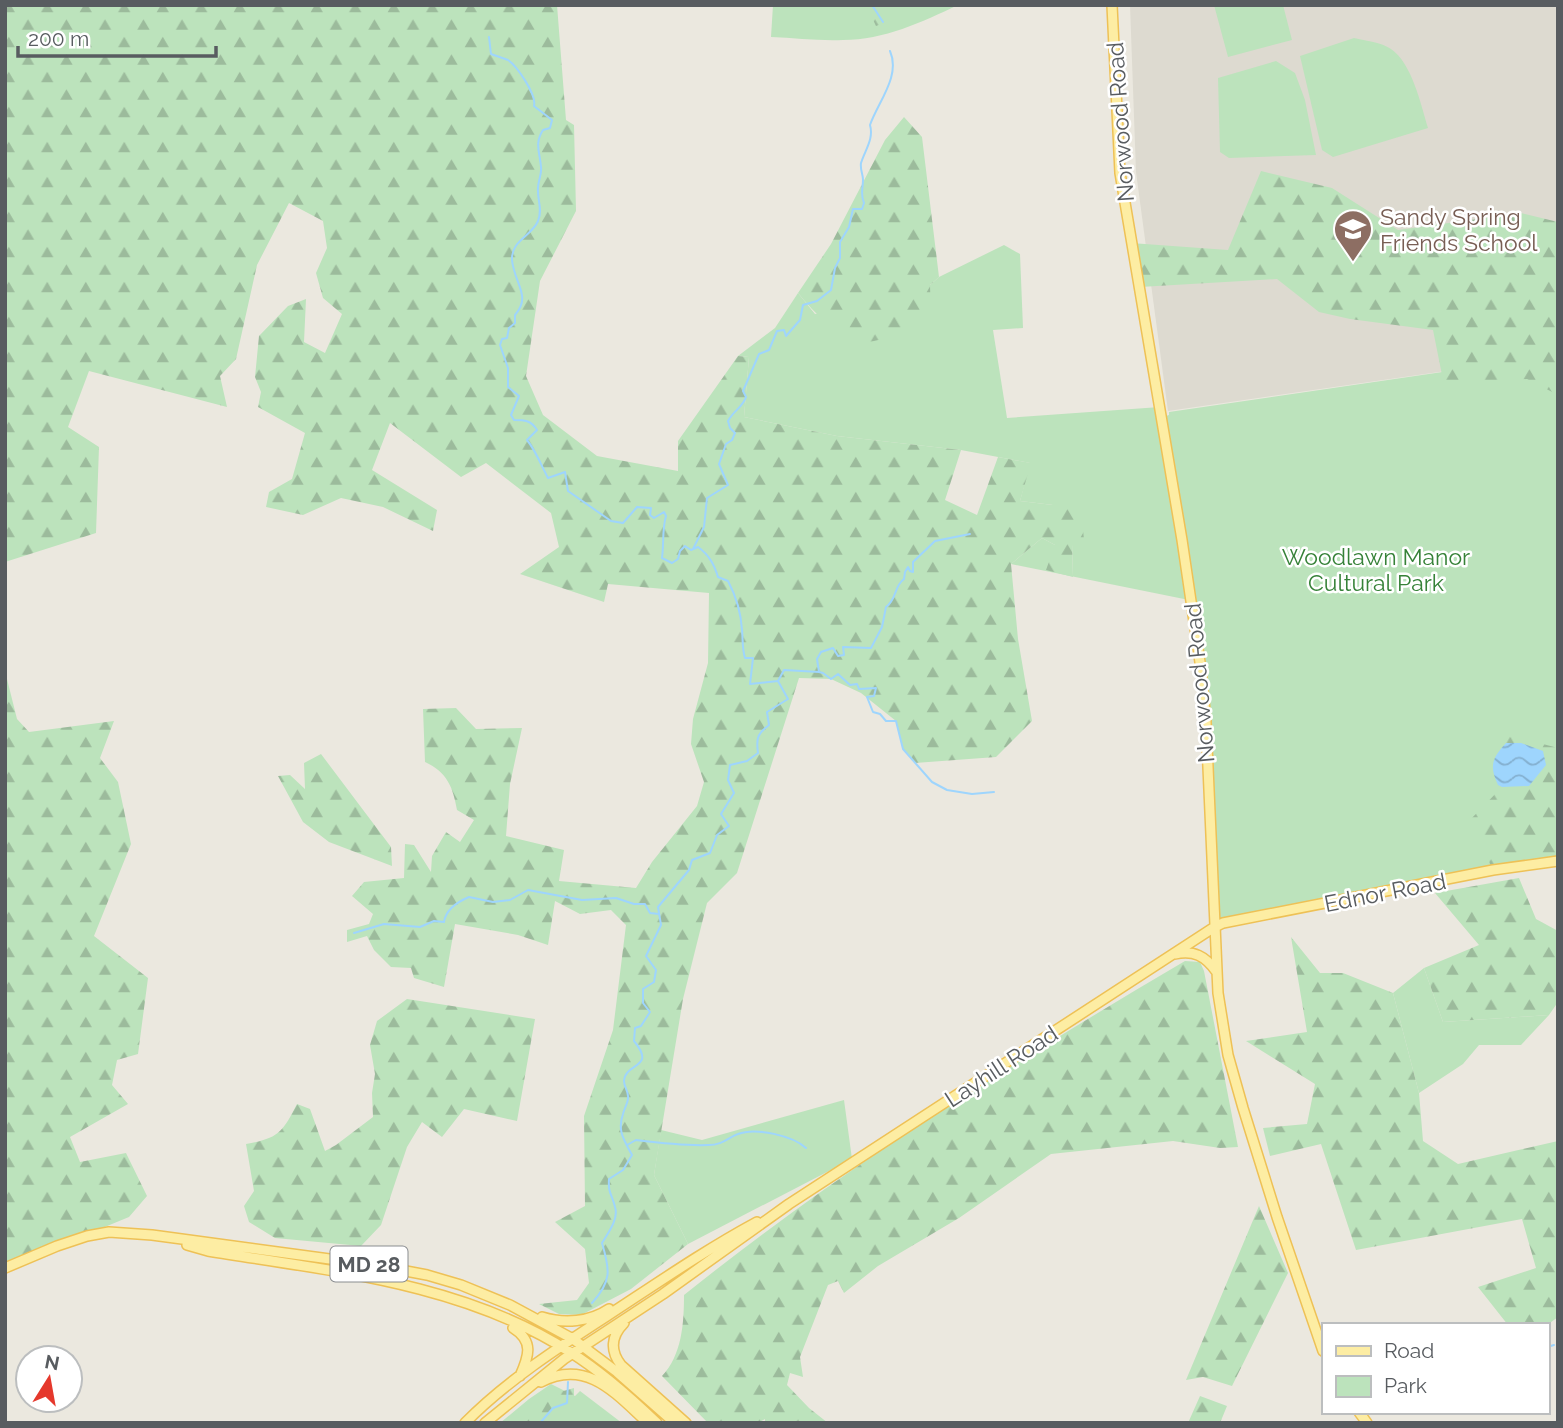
<svg xmlns="http://www.w3.org/2000/svg" width="1563" height="1428" viewBox="0 0 1563 1428" font-family="Raleway,sans-serif">
<defs>
<pattern id="forest-firs" width="22" height="20" patternUnits="userSpaceOnUse" patternTransform="scale(1.75)"><rect width="22" height="20" fill="#bce3bc"/><path d="M5 1l3.5 6h-7zM16 11l3.5 6h-7z" fill="#9cbb9c"/></pattern>
<pattern id="water-waves" width="16" height="10" patternUnits="userSpaceOnUse" patternTransform="scale(1.75)"><rect width="16" height="10" fill="#9ed5fd"/><path d="M0 5q4-4 8 0t8 0" fill="none" stroke="#84b0d0"/></pattern>
</defs>
<rect width="100%" height="100%" fill="#ebe8df"/>
<path fill="#dddad0" d="M 1130,5 L 1558,5 L 1558,355 L 1168,411 L 1136,172 Z"/>
<path fill="#bce3bc" d="M 773,5 L 958,5 C 922,22 884,40 843,40 C 819,41 795,38 771,37 Z
M 1214,5 L 1283,5 L 1292,40 L 1228,57 Z
M 1354,38 C 1366,41 1381,42 1391,49 C 1412,63 1421,105 1428,128 L 1333,157 L 1322,150 L 1300,56 Z
M 1276,61 L 1295,73 L 1305,100 L 1316,155 L 1229,158 L 1220,152 L 1218,78 Z
M 1004,245 L 1020,254 L 1023,328 L 993,330 L 1007,418 L 1160,407 L 1189,600 L 1011,564 L 1042,538 L 1055,545 L 1073,576 L 1072,544 L 1053,505 L 1020,501 L 1030,463 L 961,450 L 837,436 L 744,417 L 749,357 L 738,356 L 775,328 L 798,293 L 815,314 L 930,285 L 939,277 Z
M 1558,355 L 1558,851 L 1493,870 L 1213,928 L 1206,716 L 1166,416 L 1169,415 L 1169,412 Z
M 1424,968 L 1443,1022 L 1549,1015 L 1521,1045 L 1479,1045 L 1463,1064 L 1419,1093 L 1393,993 Z
M 844,1100 L 852,1159 L 688,1244 L 654,1175 L 661,1130 L 702,1140 Z
M 551,1384 L 575,1396 L 580,1391 L 622,1423 L 500,1423 L 529,1399 Z"/>
<path fill="url(#forest-firs)" d="M 5,5 L 557,5 L 566,120 L 574,125 L 576,211 L 540,281 L 526,376 L 543,415 L 597,456 L 678,471 L 678,441 L 738,356 L 749,357 L 744,417 L 837,436 L 961,450 L 945,500 L 977,515 L 998,457 L 1031,463 L 1020,501 L 1053,505 L 1070,499 L 1082,519 L 1084,540 L 1072,544 L 1073,577 L 1046,570 L 1055,545 L 1042,538 L 1011,564 L 1018,639 L 1032,721 L 996,757 L 915,763 L 903,749 L 896,721 L 861,693 L 831,679 L 799,678 L 737,873 L 707,903 L 683,999 L 654,1175 L 688,1244 L 631,1289 L 581,1315 L 559,1314 L 539,1304 L 577,1300 L 589,1283 L 585,1249 L 555,1222 L 585,1206 L 584,1116 L 613,1030 L 626,925 L 611,910 L 580,914 L 555,901 L 548,945 L 518,935 L 455,924 L 444,987 L 414,978 L 411,968 L 391,967 L 374,950 L 367,936 L 347,942 L 347,930 L 369,924 L 373,914 L 352,896 L 364,882 L 404,878 L 405,844 L 414,845 L 431,872 L 432,856 L 446,832 L 460,842 L 474,820 L 457,810 C 453,787 447,772 425,762 L 423,709 L 456,708 L 476,729 L 522,728 L 510,784 L 506,836 L 564,850 L 559,881 L 636,888 L 652,862 L 697,806 L 704,782 L 691,744 L 693,719 L 708,663 L 709,593 L 608,584 L 604,602 L 520,574 L 559,547 L 551,513 L 486,463 L 461,477 L 390,423 L 372,470 L 437,510 L 433,531 L 383,507 L 341,498 L 303,515 L 266,507 L 269,492 L 292,479 L 305,433 L 258,407 L 261,392 L 255,377 L 259,336 L 288,306 L 306,299 L 304,342 L 325,353 L 342,314 L 323,298 L 316,273 L 327,248 L 323,221 L 289,203 L 257,265 L 236,359 L 220,376 L 227,407 L 89,371 L 68,427 L 99,447 L 96,533 L 5,562 Z
M 866,5 L 882,5 L 889,21 L 876,26 Z
M 904,117 L 922,137 L 939,277 L 930,285 L 931,318 C 913,326 893,337 874,341 C 847,347 814,313 798,293 L 831,244 L 885,140 Z
M 1261,171 L 1332,188 L 1398,230 L 1521,213 L 1558,222 L 1558,395 L 1527,379 L 1444,385 L 1433,330 L 1350,319 L 1319,312 L 1277,279 L 1140,287 L 1131,243 L 1228,250 Z
M 5,671 L 17,719 L 29,732 L 114,721 L 100,758 L 118,782 L 131,844 L 94,936 L 148,978 L 138,1054 L 117,1060 L 112,1085 L 128,1104 L 70,1137 L 80,1162 L 126,1153 L 147,1196 L 129,1217 L 5,1268 Z
M 1513,736 L 1558,748 L 1558,861 L 1493,870 L 1469,821 L 1502,787 L 1529,786 L 1506,743 L 1494,755 L 1493,738 Z
M 321,754 L 391,847 L 392,866 L 329,842 L 303,822 L 278,776 L 290,775 L 305,789 L 304,763 Z
M 1519,878 L 1536,919 L 1558,931 L 1558,1002 L 1549,1015 L 1443,1022 L 1424,968 L 1479,945 L 1435,893 Z
M 1291,937 L 1320,973 L 1343,973 L 1393,993 L 1419,1093 L 1423,1141 L 1458,1164 L 1558,1141 L 1558,1317 L 1547,1325 L 1508,1325 L 1478,1287 L 1536,1268 L 1522,1219 L 1356,1250 L 1321,1144 L 1270,1156 L 1263,1128 L 1307,1124 L 1315,1084 L 1246,1041 L 1307,1032 Z
M 1185,961 L 1200,962 L 1204,971 L 1238,1147 L 1220,1148 L 1173,1141 L 1051,1154 L 959,1218 L 878,1266 L 844,1293 L 838,1281 L 828,1285 L 800,1357 L 803,1377 L 790,1373 L 787,1385 L 809,1408 L 828,1423 L 765,1423 L 765,1419 L 758,1423 L 708,1423 L 662,1376 C 682,1355 684,1323 684,1295 C 841,1169 1012,1063 1185,961 Z
M 407,999 L 535,1019 L 517,1121 L 464,1109 L 442,1137 L 422,1122 L 407,1147 L 381,1225 L 361,1246 L 275,1238 L 249,1222 L 244,1206 L 254,1191 L 246,1144 C 279,1138 282,1133 297,1104 L 310,1109 L 325,1151 L 336,1145 L 373,1117 L 372,1093 L 375,1074 L 370,1045 L 377,1021 Z
M 1259,1206 L 1288,1273 L 1232,1386 L 1203,1377 L 1186,1380 Z
M 574,1388 L 574,1402 L 553,1408 L 540,1423 L 509,1423 L 539,1398 Z
M 1200,1396 L 1227,1406 L 1220,1423 L 1188,1423 Z"/>
<path fill="url(#water-waves)" d="M 1506,743 L 1521,743 L 1543,751 L 1546,765 L 1529,786 L 1502,787 L 1498,785 C 1489,766 1492,758 1506,743 Z"/>
<g fill="none" stroke-linecap="round" stroke-linejoin="round">
<path stroke="#9ed5fd" stroke-width="2" d="M 872,5 L 883,22
M 489,37 L 491,54 C 496,56 503,58 508,60 C 517,66 537,95 534,106 L 552,120 L 550,128 L 543,130 C 534,144 540,152 541,167 C 542,174 538,181 538,188 C 537,200 543,209 538,221 C 532,236 511,240 512,260 C 514,283 532,296 515,315 L 515,323 L 509,328 L 507,338 L 502,339 L 500,345 L 508,368 L 508,387 L 519,396 L 511,415 L 514,420 C 524,420 531,420 537,430 L 527,440 C 536,451 541,465 548,478 L 565,472 L 568,491 L 611,521 L 623,523 L 637,507 L 651,508 L 650,515 L 654,518 L 664,512 L 666,516 C 662,529 664,544 662,558 L 672,563 L 678,559 L 680,551 L 685,546 L 691,550 L 698,547 C 709,555 714,564 718,577 L 728,581 C 736,596 741,613 742,630 C 743,640 742,648 745,658 L 753,658 L 750,684 L 778,681 L 788,699 L 767,712 L 769,725 C 757,734 756,739 758,753 L 747,761 L 730,765 L 728,780 L 734,793 L 721,814 L 729,826 L 717,835 L 710,853 L 692,860 L 689,870 L 658,907 L 661,925 L 646,956 L 656,970 L 654,982 L 643,989 L 643,1003 L 650,1012 L 641,1026 L 635,1028 L 634,1041 C 657,1069 625,1062 624,1081 C 624,1087 629,1092 628,1098 C 628,1103 624,1109 623,1114 C 617,1131 624,1140 632,1155 L 623,1170 L 609,1179 C 608,1194 612,1194 615,1207 C 619,1219 608,1233 602,1243 C 610,1270 612,1281 592,1303
M 693,549 L 704,527 L 707,498 L 728,485 L 719,464 L 726,444 L 732,440 L 735,433 L 730,428 L 728,421 C 733,411 743,407 746,397 L 743,391 L 759,354 L 769,350 L 777,331 L 784,330 L 786,336 L 800,320 L 803,305 L 817,301 L 831,290 L 835,268 L 840,258 L 840,242 L 849,227 L 853,209 L 862,209 L 864,203 C 860,194 863,189 863,180 C 863,174 860,170 861,163 C 865,150 874,139 870,125 C 878,102 901,76 890,51
M 819,672 L 823,673 L 831,679 L 838,674 L 850,685 L 857,684 L 859,689 L 876,688 L 874,696 L 867,697 L 873,712 L 880,714 L 886,721 L 896,721 L 903,749 L 932,782 L 947,790 L 972,794 L 994,792
M 778,681 L 784,670 L 819,672 L 817,659 L 821,652 L 833,648 L 838,656 L 844,655 L 843,647 L 871,648 L 882,627 L 886,607 C 897,599 894,586 904,579 L 905,572 L 908,567 L 910,571 L 913,572 L 913,562 L 935,541 L 970,534
M 354,933 L 384,924 L 420,927 L 434,921 L 444,922 C 446,909 457,902 469,897 L 493,902 L 510,900 L 528,890 L 582,900 L 616,898 L 634,904 L 645,904 L 650,913 L 659,914
M 627,1145 L 636,1140 C 660,1143 685,1146 708,1145 C 723,1145 727,1138 738,1134 C 756,1127 793,1136 806,1148
M 1547,1347 L 1554,1345
M 540,1423 L 553,1408 L 567,1403 L 568,1382"/>
<defs>
<path id="major" d="M 1112,5 L 1120,173 L 1182,540 L 1201,669 L 1206,722 L 1218,993 L 1228,1055 L 1243,1108 L 1277,1217 L 1323,1351
M 1175,954 C 1194,950 1205,956 1216,971
M 187,1245 L 208,1251 C 331,1271 463,1283 570,1352 C 602,1372 630,1397 657,1423
M 5,1268 L 57,1246 L 87,1236 L 109,1232 L 152,1235 L 374,1265 L 427,1275 L 461,1285 L 510,1305 L 573,1339 L 617,1372 L 675,1423
M 542,1317 C 564,1324 590,1322 609,1309
M 624,1323 C 611,1336 610,1351 621,1365 L 686,1423
M 513,1328 C 534,1341 529,1356 520,1376
M 541,1382 C 587,1358 616,1394 648,1423
M 1359,1412 L 1367,1423
M 465,1423 C 505,1382 559,1347 607,1316 C 656,1284 705,1250 757,1222
M 485,1423 L 564,1359 L 663,1294 L 789,1204 L 1213,928 L 1223,923 L 1493,870 L 1558,861"/>
</defs>
<use href="#major" stroke="#eec156" stroke-width="12"/>
<use href="#major" stroke="#fdeda3" stroke-width="9"/>
</g>
<defs>
<symbol id="school-pin" viewBox="-11 -11 22 30"><path d="M0 17L-7.5 6A9.5 9.5 0 1 1 7.5 6Z" fill="#8d6e63" stroke="#fff"/><path d="M0-5L7-2L0 1L-7-2ZM-4 1L0 2.5L4 1V4Q0 6-4 4Z" fill="#fff"/></symbol>
</defs>
<g fill-rule="evenodd">
<use href="#school-pin" x="1331" y="207" width="44" height="60"/>
</g>
<g text-anchor="middle" dominant-baseline="central" stroke-width="5" stroke-linejoin="round" paint-order="stroke">
<rect fill="#fff" stroke="#8a8d90" stroke-width="2" x="330.5" y="1246.5" width="77" height="35" rx="5"/>
<g font-size="21" font-weight="bold" fill="#585c60">
<text x="369" y="1264">MD 28</text>
</g>
<g font-size="23" fill="#585c60" stroke="#fff">
<text transform="translate(1120 122) rotate(-94)">Norwood Road</text>
<text transform="translate(1199 683) rotate(-95)">Norwood Road</text>
<text transform="translate(1385 892) rotate(-11)">Ednor Road</text>
<text transform="translate(1001 1066) rotate(-33)">Layhill Road</text>
</g>
<g font-size="23" fill="#785e54" stroke="#fff" text-anchor="start">
<text x="1380" y="216">Sandy Spring<tspan x="1380" dy="26">Friends School</tspan></text>
</g>
<g font-size="23" fill="#368238" stroke="#fff">
<text x="1376" y="556">Woodlawn Manor<tspan x="1376" dy="26">Cultural Park</tspan></text>
</g>
</g>
<rect width="1563" height="1428" fill="none" stroke="#585c60" stroke-width="14"/>
<rect x="1322" y="1323" width="228" height="91" fill="#ffffff" stroke="#bcbebf" stroke-width="2"/>
<rect x="1336" y="1346" width="35" height="10" fill="#fdeda3" stroke="#bcbebf" stroke-width="2"/>
<text x="1384" y="1358" font-size="21" fill="#585c60">Road</text>
<rect x="1336" y="1376" width="35" height="21" fill="#bce3bc" stroke="#bcbebf" stroke-width="2"/>
<text x="1384" y="1393" font-size="21" fill="#585c60">Park</text>
<g transform="translate(49 1379) rotate(11)"><circle r="33" fill="#ffffff" stroke="#bcbebf" stroke-width="2"/>
<path d="M0-5L12 26L0 18L-12 26Z" fill="#e5382c"/>
<text y="-10" font-size="19" font-weight="bold" text-anchor="middle" fill="#585c60">N</text>
</g>
<path d="M18 46v10h198v-10" fill="none" stroke="#585c60" stroke-width="3.5"/>
<text x="28" y="46" font-size="21" fill="#585c60" stroke="#ffffff" stroke-width="5" paint-order="stroke">200 m</text>
</svg>
